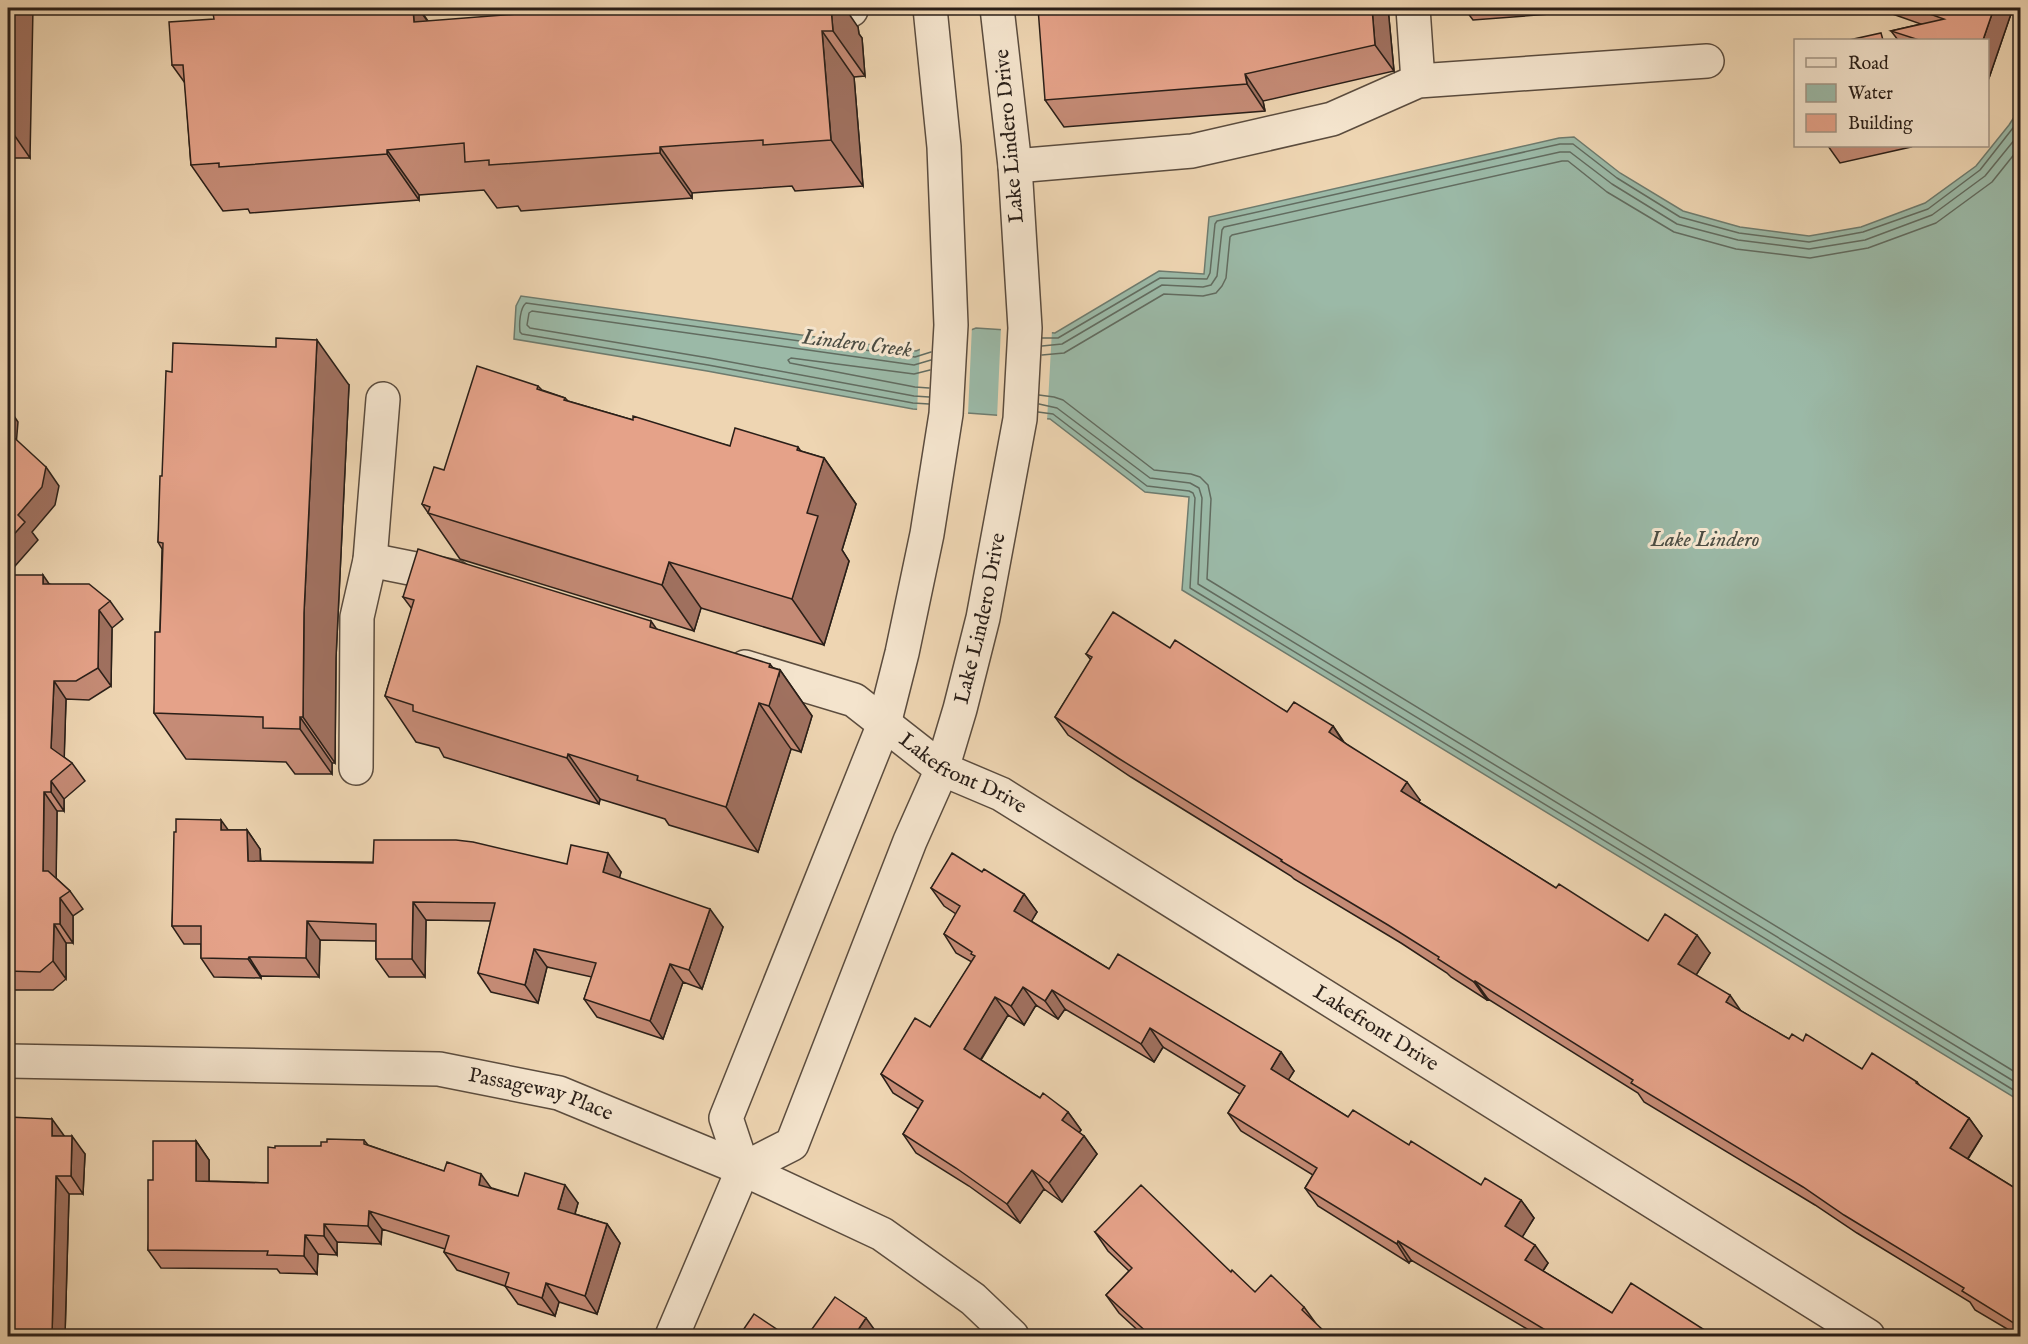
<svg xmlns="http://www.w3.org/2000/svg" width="2028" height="1344" viewBox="0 0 2028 1344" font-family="'IM FELL English',serif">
<rect width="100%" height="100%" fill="#eed5b2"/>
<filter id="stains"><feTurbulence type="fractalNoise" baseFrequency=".00333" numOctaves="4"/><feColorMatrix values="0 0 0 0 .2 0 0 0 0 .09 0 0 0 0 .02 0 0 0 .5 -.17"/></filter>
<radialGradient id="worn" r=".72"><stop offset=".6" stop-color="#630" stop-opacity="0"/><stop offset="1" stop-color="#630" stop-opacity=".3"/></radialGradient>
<path fill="#9bb9a7" stroke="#6e7b6e" stroke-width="1.5" d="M 2020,108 L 2020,1101 L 1182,590 L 1189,497 L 1145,492 L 1050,419 L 913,409 L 707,371 L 514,339 L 516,306 L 521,296 L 916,351 L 976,328 L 1055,333 L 1159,271 L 1204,274 L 1209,217 L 1559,138 L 1574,137 L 1620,173 L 1683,211 L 1740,227 L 1809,236 L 1861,227 L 1925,203 L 1976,166 L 2009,125 Z"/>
<path fill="#eed5b2" d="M 972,326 L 968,414 L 917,412 L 920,347 Z
M 1001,327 L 1052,330 L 1047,421 L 997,418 Z"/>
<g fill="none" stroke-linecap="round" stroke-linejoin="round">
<path stroke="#626c60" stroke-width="1.5" d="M 1042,338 L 1058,338 L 1160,278 L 1207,279 L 1210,273 L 1215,224 L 1217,221 L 1560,144 L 1573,144 L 1617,178 L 1680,217 L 1739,233 L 1809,242 L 1863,232 L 1928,209 L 1980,170 L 2020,119
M 1042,346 L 1062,344 L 1162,285 L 1203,287 L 1211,285 L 1217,276 L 1222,230 L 1224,227 L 1560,152 L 1570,152 L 1612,184 L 1677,224 L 1738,240 L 1809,249 L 1865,240 L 1932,215 L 1985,176 L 2020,133
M 1042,355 L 1064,353 L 1164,294 L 1203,296 L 1216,293 L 1222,286 L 1226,278 L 1230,237 L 1232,235 L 1562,161 L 1568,161 L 1607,192 L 1674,232 L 1736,249 L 1810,258 L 1868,248 L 1936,223 L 1992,182 L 2020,147
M 929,388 L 915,387 L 790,363 L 788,360 L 791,358 L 914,374 L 930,370
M 1039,395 L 1054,397 L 1063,400 L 1154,470 L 1191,474 L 1200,477 L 1208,485 L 1211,499 L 1207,579 L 2020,1075
M 929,397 L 914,396 L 709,358 L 530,328 L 527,325 L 529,313 L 532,311 L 914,365 L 931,360
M 929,404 L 913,403 L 708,365 L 522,334 L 520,332 C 519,323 520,308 526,303 L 915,357 L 931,352
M 1039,404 L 1057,408 L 1150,478 L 1190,483 L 1199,488 L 1202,498 L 1198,584 L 2020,1085
M 1038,412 L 1053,414 L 1147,486 L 1189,491 L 1193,493 L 1195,498 L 1190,588 L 2020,1094"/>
<defs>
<g id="minor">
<path d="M 1413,8 L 1418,81"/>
<path d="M 801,13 L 851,10"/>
<path d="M 1015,166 L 1192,151 L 1332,119 L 1418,81 L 1707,61"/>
<path d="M 370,560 L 455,577"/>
<path id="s1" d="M 745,667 L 854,700 L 942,769 L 1001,794 L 1868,1336"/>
<path d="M 356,768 L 357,617 L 370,560 L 383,399"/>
<path id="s2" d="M 8,1061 L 439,1069 L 559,1093 L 743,1169 L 882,1234 L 973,1299 L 1012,1336"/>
<path d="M 743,1169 L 726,1118 L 884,724 L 902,653 L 927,534 L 946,414 L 951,325 L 944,147 L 930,8"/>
<path id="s3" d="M 672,1336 L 743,1169 L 792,1144 L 910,841 L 942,769 L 960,709 L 983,618 L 1020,419 L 1025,328 L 1015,166 L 997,8"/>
</g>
</defs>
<use href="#minor" stroke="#5b4c3e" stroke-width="36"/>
<use href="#minor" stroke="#f4e4cd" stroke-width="33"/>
</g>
<path fill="#c58b76" stroke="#2a1f18" stroke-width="1.5" d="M 8,8 L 30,158 L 8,158 Z
M 233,8 L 430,8 L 419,8 L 428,21 L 858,27 L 859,34 L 862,38 L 865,76 L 854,77 L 863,186 L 795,191 L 792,186 L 718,191 L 692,193 L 692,198 L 521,211 L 518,206 L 497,208 L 484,190 L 419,195 L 419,200 L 250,213 L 248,209 L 223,211 L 191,165 L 185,83 L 172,65 L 214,19 L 236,11 Z
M 1388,8 L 1394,71 L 1263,101 L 1265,111 L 1064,127 L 1045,100 Z
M 1464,8 L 1628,8 L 1473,20 Z
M 1884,8 L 2013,8 L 1989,78 L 1988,78 L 1988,40 L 1898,40 L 1891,31 L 1921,24 L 1887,12 Z
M 1828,146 L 1910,146 L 1911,147 L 1840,163 Z
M 349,385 L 336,658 L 335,763 L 332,763 L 332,774 L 295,774 L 286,762 L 186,759 L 154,713 L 160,632 L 162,549 L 158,542 L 162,476 Z
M 538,386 L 542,390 L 565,398 L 568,401 L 633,420 L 730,446 L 801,451 L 824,458 L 856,504 L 842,550 L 849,561 L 824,645 L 701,608 L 694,631 L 460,559 L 422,504 L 444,470 Z
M 8,575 L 49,584 L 110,601 L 123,619 L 112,628 L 111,686 L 89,700 L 66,699 L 64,757 L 72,763 L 85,781 L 64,799 L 64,811 L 57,811 L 56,878 L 70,891 L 83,909 L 73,916 L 73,943 L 66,943 L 66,979 L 53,990 L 12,990 L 12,998 L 8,998 Z
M 403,597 L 656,629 L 780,670 L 812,716 L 801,752 L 791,749 L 758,852 L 669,825 L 665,819 L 600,799 L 599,804 L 444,757 L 439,748 L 416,742 L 385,696 L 412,609 Z
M 1170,648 L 1287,712 L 1333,726 L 1344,742 L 1420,800 L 1419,802 L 1556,888 L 1648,941 L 1710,953 L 1696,975 L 1741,1011 L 1789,1039 L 1803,1041 L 1862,1069 L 1917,1082 L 1920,1086 L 1969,1118 L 1982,1136 L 1968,1159 L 2018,1190 L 2020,1187 L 2020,1336 L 2019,1336 L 1975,1310 L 1970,1302 L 1857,1233 L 1815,1205 L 1644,1102 L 1638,1093 L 1488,999 L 1487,1000 L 1451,977 L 1447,973 L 1401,943 L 1294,879 L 1291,876 L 1131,777 L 1068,735 L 1055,717 L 1091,660 L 1086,654 Z
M 228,830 L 247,830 L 260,849 L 261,861 L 567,864 L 621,872 L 619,878 L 723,927 L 702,989 L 683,982 L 663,1039 L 597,1017 L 584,999 L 592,977 L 547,967 L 538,1003 L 491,992 L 478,973 L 491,921 L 426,920 L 425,977 L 389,977 L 376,959 L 376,941 L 320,940 L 319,977 L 261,976 L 261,978 L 214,977 L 201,958 L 201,944 L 184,944 L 172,926 L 176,832 Z
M 982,872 L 1024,894 L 1037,912 L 1031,921 L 1109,969 L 1281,1052 L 1294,1071 L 1288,1080 L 1348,1117 L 1409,1145 L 1481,1185 L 1521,1200 L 1534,1218 L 1522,1237 L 1548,1263 L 1543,1271 L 1612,1313 L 1714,1336 L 1539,1336 L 1411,1260 L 1409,1263 L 1318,1206 L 1305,1188 L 1313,1175 L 1241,1131 L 1228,1113 L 1240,1094 L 1163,1047 L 1154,1062 L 1065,1009 L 1058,1019 L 1036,1005 L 1024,1025 L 1008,1015 L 981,1060 L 1040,1098 L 1068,1112 L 1081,1130 L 1079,1133 L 1084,1136 L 1097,1154 L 1062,1202 L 1044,1189 L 1020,1223 L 969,1186 L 916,1153 L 903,1134 L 919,1109 L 893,1093 L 881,1074 L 930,1027 L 972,962 L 956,953 L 944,934 L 956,914 L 944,906 L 931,888 Z
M 64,1136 L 85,1154 L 83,1194 L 69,1194 L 65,1336 L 8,1336 Z
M 364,1140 L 368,1145 L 492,1188 L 518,1196 L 578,1203 L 575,1214 L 607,1224 L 620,1243 L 597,1314 L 559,1302 L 555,1316 L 518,1304 L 505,1286 L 457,1270 L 444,1252 L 445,1249 L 382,1229 L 381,1244 L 337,1242 L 337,1255 L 318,1254 L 317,1274 L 280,1273 L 277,1269 L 161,1268 L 148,1250 L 153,1180 L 196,1141 L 209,1160 L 209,1181 L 268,1183 L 321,1146 Z
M 1095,1232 L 1231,1272 L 1255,1292 L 1304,1307 L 1317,1325 L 1329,1336 L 1144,1336 L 1119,1313 L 1106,1295 L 1129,1271 L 1108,1251 Z"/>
<path fill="#a07160" stroke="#2a1f18" stroke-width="1.5" d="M 9,8 L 33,8 L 30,158 L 8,126 Z
M 413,8 L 418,8 L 444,44 L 414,22 Z
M 831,8 L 845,8 L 858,27 L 859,34 L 862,38 L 865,76 L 833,31 Z
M 1372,8 L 1388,8 L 1394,71 L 1375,45 Z
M 1994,8 L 2013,8 L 1989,78 L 1988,76 L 1988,40 L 1983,40 Z
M 822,31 L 854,77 L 863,186 L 831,140 Z
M 1245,74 L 1263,101 L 1265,111 L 1247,84 Z
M 660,147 L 692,193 L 692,198 L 660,153 Z
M 387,150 L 419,195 L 419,200 L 387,154 Z
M 317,340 L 349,385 L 336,658 L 335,763 L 303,717 L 304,613 Z
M 8,407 L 18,422 L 16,446 L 8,434 Z
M 798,447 L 818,476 L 824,458 L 856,504 L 842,550 L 849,561 L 824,645 L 792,599 L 807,513 L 797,450 Z
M 46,467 L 59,486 L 55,505 L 32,532 L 38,540 L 8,574 L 8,541 L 18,515 Z
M 669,562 L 701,608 L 694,631 L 662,585 Z
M 43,575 L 56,594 L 43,584 Z
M 99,610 L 112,628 L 111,686 L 98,668 Z
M 651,621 L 683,667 L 650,627 Z
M 770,664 L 779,676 L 780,670 L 812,716 L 801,752 L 769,706 L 769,667 Z
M 54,681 L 66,699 L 64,766 L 51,748 Z
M 759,703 L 791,749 L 758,852 L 726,807 Z
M 300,717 L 332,763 L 332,774 L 300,729 Z
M 1333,726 L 1345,745 L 1329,732 Z
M 568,754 L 600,799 L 599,804 L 567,758 Z
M 51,781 L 64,799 L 64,811 L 51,792 Z
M 1407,782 L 1420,800 L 1414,809 L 1401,791 Z
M 44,792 L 57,811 L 56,889 L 43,871 Z
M 221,820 L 234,838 L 221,830 Z
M 247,830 L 260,849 L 261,879 L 248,861 Z
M 608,853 L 621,872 L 616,891 L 603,872 Z
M 1024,894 L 1037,912 L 1027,929 L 1014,911 Z
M 60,898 L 73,916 L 73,943 L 60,924 Z
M 413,902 L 426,920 L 425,977 L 412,959 Z
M 710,909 L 723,927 L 702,989 L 689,970 Z
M 307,921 L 320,940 L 319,977 L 306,958 Z
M 54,924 L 66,943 L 66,979 L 53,961 Z
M 1697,935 L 1710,953 L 1691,983 L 1678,964 Z
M 534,949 L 547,967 L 538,1003 L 525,985 Z
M 249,957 L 261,976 L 261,978 L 248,959 Z
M 670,964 L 683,982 L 663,1039 L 650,1021 Z
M 1475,981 L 1488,999 L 1487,1000 L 1474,982 Z
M 8,984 L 12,990 L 12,998 L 8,992 Z
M 1023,987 L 1036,1005 L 1024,1025 L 1011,1006 Z
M 1052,990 L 1065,1009 L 1058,1019 L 1045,1001 Z
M 1730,995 L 1743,1014 L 1726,1002 Z
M 995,997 L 1008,1015 L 976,1067 L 964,1049 Z
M 1150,1028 L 1163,1047 L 1154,1062 L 1141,1044 Z
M 1281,1052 L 1294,1071 L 1284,1087 L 1271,1069 Z
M 1068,1112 L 1081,1130 L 1075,1138 L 1062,1120 Z
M 1969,1118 L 1982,1136 L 1963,1166 L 1950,1148 Z
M 52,1119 L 65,1137 L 52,1136 Z
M 72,1136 L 85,1154 L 83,1194 L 71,1176 Z
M 1084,1136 L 1097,1154 L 1062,1202 L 1049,1183 Z
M 196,1141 L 209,1160 L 209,1199 L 196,1181 Z
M 1032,1170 L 1044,1189 L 1020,1223 L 1007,1204 Z
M 481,1174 L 494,1192 L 479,1185 Z
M 56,1176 L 69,1194 L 65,1336 L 52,1336 Z
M 565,1185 L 578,1203 L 571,1227 L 558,1209 Z
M 1521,1200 L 1534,1218 L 1518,1244 L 1505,1226 Z
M 369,1211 L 382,1229 L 381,1244 L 368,1226 Z
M 324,1224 L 337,1242 L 337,1255 L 324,1236 Z
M 607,1224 L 620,1243 L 597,1314 L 585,1296 Z
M 305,1235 L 318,1254 L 317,1274 L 304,1256 Z
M 1398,1241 L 1411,1260 L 1409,1263 L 1397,1244 Z
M 1535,1245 L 1548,1263 L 1538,1278 L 1525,1260 Z
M 546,1283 L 559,1302 L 555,1316 L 542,1298 Z
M 866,1318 L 879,1336 L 854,1336 Z"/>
<path fill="#e5a289" stroke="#2a1f18" stroke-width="1.5" d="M 8,8 L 9,8 L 8,73 Z
M 287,8 L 413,8 L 414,22 L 567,10 L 567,8 L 831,8 L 833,31 L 822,31 L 831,140 L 763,145 L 763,140 L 686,145 L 660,147 L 660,153 L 489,165 L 489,160 L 465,162 L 464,143 L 387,150 L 387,154 L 219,167 L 219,163 L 191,165 L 183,65 L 172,65 L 169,22 L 214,19 L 213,13 Z
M 1038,8 L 1372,8 L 1375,45 L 1245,74 L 1247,84 L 1045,100 Z
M 1913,8 L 1994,8 L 1983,40 L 1919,40 L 1891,31 L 1944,19 Z
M 1881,33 L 1883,40 L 1849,40 Z
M 276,338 L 317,340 L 304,613 L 303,717 L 300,717 L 300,729 L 263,728 L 263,717 L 154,713 L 155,632 L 160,632 L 163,543 L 158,542 L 160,476 L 162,476 L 166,371 L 172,372 L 173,343 L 276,347 Z
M 477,366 L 538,386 L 537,389 L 565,398 L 564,400 L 633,420 L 633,416 L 730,446 L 735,428 L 798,447 L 797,450 L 824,458 L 807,513 L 818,516 L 792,599 L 669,562 L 662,585 L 428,513 L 430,507 L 422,504 L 434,467 L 444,470 Z
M 8,432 L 46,467 L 42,487 L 18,515 L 25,522 L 8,541 Z
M 418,549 L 651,621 L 650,627 L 770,664 L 769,667 L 780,670 L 769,706 L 759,703 L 726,807 L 637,780 L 638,776 L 568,754 L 567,758 L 413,711 L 413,705 L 385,696 L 414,600 L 403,597 Z
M 8,575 L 43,575 L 43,584 L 89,584 L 110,601 L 99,610 L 98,668 L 76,681 L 54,681 L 51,748 L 72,763 L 51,781 L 51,792 L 44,792 L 43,871 L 48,871 L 70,891 L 60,898 L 60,924 L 54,924 L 53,961 L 40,972 L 8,971 Z
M 1113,612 L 1170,648 L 1175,640 L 1287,712 L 1294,702 L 1333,726 L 1329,732 L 1348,745 L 1407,782 L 1401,791 L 1556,888 L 1559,884 L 1648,941 L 1665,914 L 1697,935 L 1678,964 L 1730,995 L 1726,1002 L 1789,1039 L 1792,1034 L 1803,1041 L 1806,1034 L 1862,1069 L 1872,1053 L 1917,1082 L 1916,1083 L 1969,1118 L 1950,1148 L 2018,1190 L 2020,1187 L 2020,1327 L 1962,1291 L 1964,1288 L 1844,1215 L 1803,1187 L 1631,1083 L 1633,1080 L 1475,981 L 1474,982 L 1438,959 L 1439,957 L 1388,925 L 1281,861 L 1282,860 L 1118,758 L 1055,717 L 1092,657 L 1086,654 Z
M 176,819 L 221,820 L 221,830 L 247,830 L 248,861 L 373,863 L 374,840 L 456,840 L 473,842 L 567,864 L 571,845 L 608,853 L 603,872 L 710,909 L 689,970 L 670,964 L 650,1021 L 584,999 L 596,963 L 534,949 L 525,985 L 478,973 L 495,903 L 413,902 L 412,959 L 376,959 L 376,924 L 307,921 L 306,958 L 249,957 L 248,959 L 201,958 L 201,926 L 172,926 L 174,832 L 176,832 Z
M 952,853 L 982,872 L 984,869 L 1024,894 L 1014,911 L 1109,969 L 1118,954 L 1281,1052 L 1271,1069 L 1348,1117 L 1353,1110 L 1409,1145 L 1411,1141 L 1481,1185 L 1485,1178 L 1521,1200 L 1505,1226 L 1535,1245 L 1525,1260 L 1612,1313 L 1631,1283 L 1714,1336 L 1550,1336 L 1552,1334 L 1398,1241 L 1397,1244 L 1305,1188 L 1317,1168 L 1228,1113 L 1245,1086 L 1150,1028 L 1141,1044 L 1052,990 L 1045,1001 L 1023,987 L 1011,1006 L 995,997 L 964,1049 L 1040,1098 L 1043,1093 L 1068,1112 L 1062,1120 L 1084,1136 L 1049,1183 L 1032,1170 L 1007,1204 L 956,1168 L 903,1134 L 923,1101 L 881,1074 L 915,1018 L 930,1027 L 975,956 L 971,954 L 972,952 L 944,934 L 960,906 L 931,888 Z
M 8,1117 L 52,1119 L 52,1136 L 72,1136 L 71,1176 L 56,1176 L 52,1336 L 8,1336 Z
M 327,1139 L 364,1140 L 364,1144 L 444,1171 L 447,1162 L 481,1174 L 479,1185 L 518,1196 L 525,1173 L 565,1185 L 558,1209 L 607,1224 L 585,1296 L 546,1283 L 542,1298 L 505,1286 L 509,1273 L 444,1252 L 449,1236 L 369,1211 L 368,1226 L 324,1224 L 324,1236 L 305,1235 L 304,1256 L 267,1255 L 268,1251 L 148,1250 L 148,1180 L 153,1180 L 153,1141 L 196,1141 L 196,1181 L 268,1183 L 268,1147 L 275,1148 L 275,1146 L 321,1146 L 321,1142 L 327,1142 Z
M 1141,1185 L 1231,1272 L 1232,1270 L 1255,1292 L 1271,1275 L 1304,1307 L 1302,1310 L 1329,1336 L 1151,1336 L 1106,1295 L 1132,1268 L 1095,1232 Z
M 835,1297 L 866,1318 L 854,1336 L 807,1336 Z
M 754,1314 L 787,1336 L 739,1336 Z"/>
<g text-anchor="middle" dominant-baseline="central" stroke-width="6" stroke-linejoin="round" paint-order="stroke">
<g font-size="21" fill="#2a1f18" stroke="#f4e4cd">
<text transform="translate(1010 136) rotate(-95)">Lake Lindero Drive</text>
<text stroke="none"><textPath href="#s3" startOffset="796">Lake Lindero Drive</textPath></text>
<text stroke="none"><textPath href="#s1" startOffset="246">Lakefront Drive</textPath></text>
<text stroke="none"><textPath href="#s1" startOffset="732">Lakefront Drive</textPath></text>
<text stroke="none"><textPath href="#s2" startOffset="536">Passageway Place</textPath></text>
</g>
<g font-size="22" font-style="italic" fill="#4c4d43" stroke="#f4e4cd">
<text transform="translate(857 344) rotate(7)">Lindero Creek</text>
<text x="1705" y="540">Lake Lindero</text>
</g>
</g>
<rect width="2028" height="1344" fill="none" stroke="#eed5b2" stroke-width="30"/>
<rect x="9" y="9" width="2010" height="1326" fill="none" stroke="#2a1f18" stroke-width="3"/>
<rect x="15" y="15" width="1998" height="1314" fill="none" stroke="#2a1f18" stroke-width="1.5"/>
<rect x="1794" y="39" width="195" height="108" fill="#f4e4cd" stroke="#a39585" stroke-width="1.5"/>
<rect x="1806" y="58" width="30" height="9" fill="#f4e4cd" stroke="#a39585" stroke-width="1.5"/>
<text x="1848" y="69" font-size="18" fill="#2a1f18">Road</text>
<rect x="1806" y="84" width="30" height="18" fill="#9bb9a7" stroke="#a39585" stroke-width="1.5"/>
<text x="1848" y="99" font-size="18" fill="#2a1f18">Water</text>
<rect x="1806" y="114" width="30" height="18" fill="#e5a289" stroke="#a39585" stroke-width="1.5"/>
<text x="1848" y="129" font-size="18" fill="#2a1f18">Building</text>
<rect width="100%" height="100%" filter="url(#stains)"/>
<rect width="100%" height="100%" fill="url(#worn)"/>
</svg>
